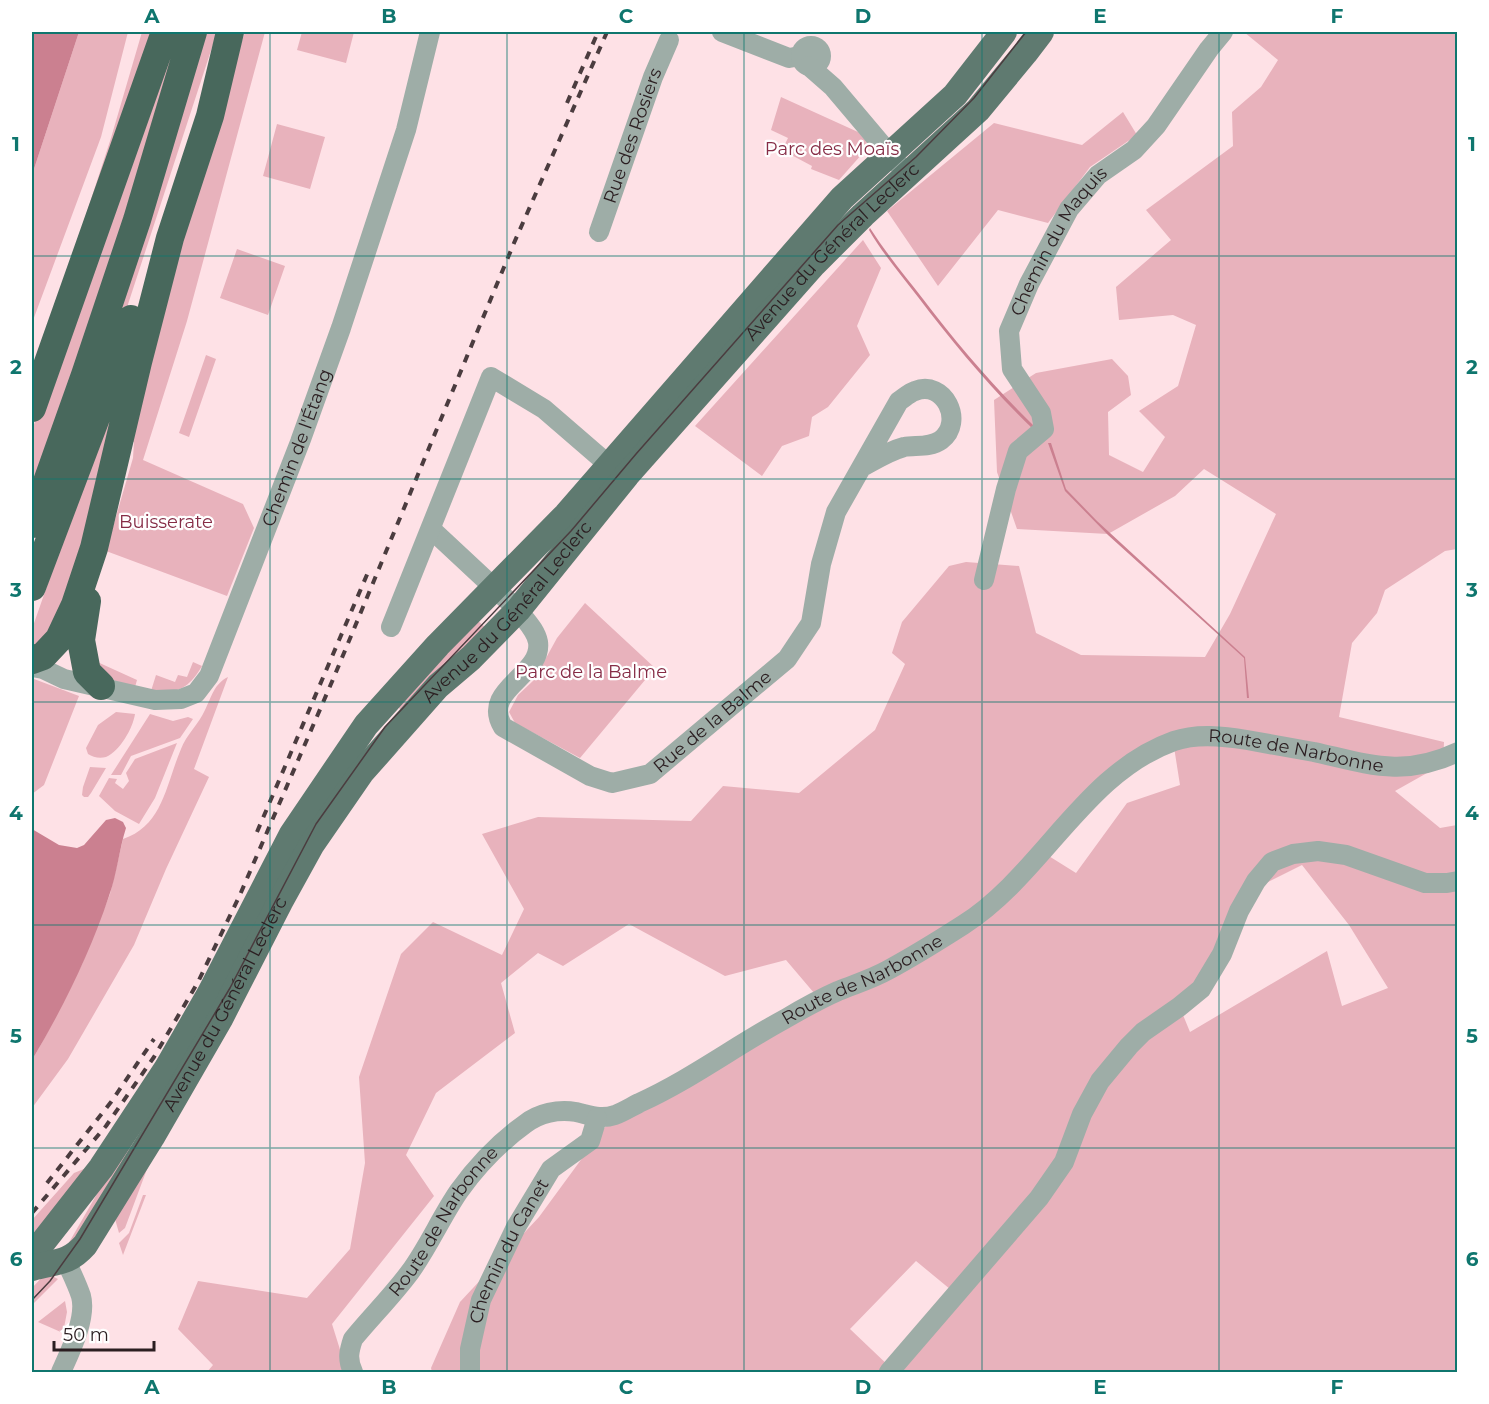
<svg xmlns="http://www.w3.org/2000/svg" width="1489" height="1404" viewBox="0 0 1489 1404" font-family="Montserrat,sans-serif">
<rect width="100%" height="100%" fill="#fee1e6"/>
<path fill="#e8b2bc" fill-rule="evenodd" d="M 79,32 L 128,32 L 101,137 L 32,323 L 32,175 Z
M 142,32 L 154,32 L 80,233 L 111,138 Z
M 179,32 L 114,255 L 32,489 L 32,430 L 105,225 Z
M 205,32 L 217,32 L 116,341 L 110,333 Z
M 245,32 L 265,32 L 187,321 L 143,460 L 243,504 L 254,528 L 227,596 L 106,551 L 133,458 L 134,442 L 130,442 L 177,236 Z
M 302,32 L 354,32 L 346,63 L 297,50 Z
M 1244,32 L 1457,32 L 1457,549 L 1445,551 L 1385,590 L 1377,613 L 1352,643 L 1339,717 L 1444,742 L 1443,764 L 1395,791 L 1440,828 L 1457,825 L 1457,1372 L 432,1372 L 431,1368 L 460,1302 L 539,1217 L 605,1127 L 755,1046 L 820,1000 L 786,960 L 725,976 L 629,924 L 563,966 L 538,953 L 501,983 L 515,1033 L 436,1093 L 406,1155 L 434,1196 L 332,1324 L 347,1372 L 207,1372 L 213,1365 L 178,1329 L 198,1281 L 307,1298 L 350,1249 L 365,1163 L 359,1077 L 401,954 L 433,922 L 502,955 L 524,909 L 482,834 L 538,817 L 691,821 L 723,786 L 799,793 L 875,730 L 905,664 L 892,653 L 902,622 L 949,566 L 966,562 L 1019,566 L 1036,633 L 1081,655 L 1205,657 L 1230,614 L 1276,514 L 1204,469 L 1175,496 L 1108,534 L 1017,529 L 997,472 L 994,400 L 1036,373 L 1112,359 L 1128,376 L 1131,395 L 1108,412 L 1109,455 L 1143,472 L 1165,437 L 1139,411 L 1178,386 L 1196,325 L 1173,315 L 1119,320 L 1116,287 L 1171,240 L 1146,210 L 1233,146 L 1232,112 L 1261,87 L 1278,60 ZM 1174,747 L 1180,785 L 1127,803 L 1076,873 L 1044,853 L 1116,771 ZM 1302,865 L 1349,925 L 1388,988 L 1342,1006 L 1327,951 L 1190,1032 L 1183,1015 L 1264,884 ZM 916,1261 L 956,1294 L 892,1369 L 850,1329 Z
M 781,97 L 858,132 L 870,145 L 839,180 L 811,169 L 812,166 L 782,150 L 788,138 L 771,130 Z
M 1123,112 L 1137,135 L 1090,167 L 1048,223 L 998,210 L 938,286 L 887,211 L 994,123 L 1082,145 Z
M 277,124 L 325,137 L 310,189 L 263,176 Z
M 863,240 L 881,268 L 857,326 L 870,355 L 828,407 L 812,417 L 809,436 L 782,446 L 762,476 L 695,426 Z
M 237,249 L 285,266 L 268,315 L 220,298 Z
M 206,355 L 216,359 L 189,437 L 179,433 Z
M 126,374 L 68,612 L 32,650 L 32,629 L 91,460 Z
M 585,603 L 655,668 L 580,758 L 515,723 L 509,712 L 518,695 L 534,680 L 557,638 Z
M 476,619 L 487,629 L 403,712 L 392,701 Z
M 93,660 L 137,680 L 135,687 L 109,679 Z
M 193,662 L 202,666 C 188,690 176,694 151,691 L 156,675 L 175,682 L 178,675 L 187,677 Z
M 228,677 L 194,769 L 209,777 L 166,869 L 134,945 L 68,1059 L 32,1108 L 32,1060 L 44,1039 L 82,964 L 110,894 L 123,839 C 163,826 166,784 181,749 C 186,735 199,724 205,710 C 212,696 214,684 228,677 Z
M 34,679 L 79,696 L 44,785 L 32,794 L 32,680 Z
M 116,712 L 135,714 C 133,728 120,751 106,757 C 99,759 93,757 88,754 L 86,748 L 98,725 Z
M 150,714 L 173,721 L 188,717 L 193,719 L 180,738 L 131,756 L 121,775 L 111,775 Z
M 177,743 L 155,798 L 139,824 L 115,811 L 99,796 L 109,778 L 117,779 L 115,783 L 123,789 L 129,781 L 126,773 L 135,759 Z
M 90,767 L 106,768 L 91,793 L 88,797 L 84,797 L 82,795 L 83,787 Z
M 141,1144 L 83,1244 L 67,1246 L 124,1147 Z
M 150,1161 L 125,1228 L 119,1233 L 115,1219 Z
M 96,1164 L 32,1243 L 32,1220 L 74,1173 Z
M 143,1195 L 146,1195 L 123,1255 L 119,1243 L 129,1233 Z
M 46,1273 L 58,1279 L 32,1305 L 32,1288 Z
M 65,1301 L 67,1312 L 63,1333 L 38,1322 Z"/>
<path fill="#cb8090" d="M 32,32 L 79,32 L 32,175 Z
M 870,228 C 886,253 905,276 923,299 C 957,344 995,388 1036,428 L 1033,429 C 991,389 953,343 918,297 C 901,275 883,254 869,230 Z
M 1048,443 L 1051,443 L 1066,489 L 1097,521 L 1245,657 L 1249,698 L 1247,698 L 1244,658 L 1108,535 L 1065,491 Z
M 115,818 L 123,822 L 126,828 C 119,850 117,874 109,896 C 90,953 63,1008 32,1060 L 32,829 L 59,845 L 77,848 L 84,845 L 106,820 Z"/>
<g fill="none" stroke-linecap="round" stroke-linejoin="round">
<g stroke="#9eada7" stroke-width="20">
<path d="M 722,32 L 789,58 L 800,56"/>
<circle cx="811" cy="56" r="10"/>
<path d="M 809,66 L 833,87 L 898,164"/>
<path id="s1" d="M 599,232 L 653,77 L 669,40"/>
<path id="s2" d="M 431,529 L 518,610 C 525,620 536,630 538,642 C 543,676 480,689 503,727 L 590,776 L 612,783 L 650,774 L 787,659 L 811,623 L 821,564 L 836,512 L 899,401 C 904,398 909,393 915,391 C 944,379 965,422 941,440 C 930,448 916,445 904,447 C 889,451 875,460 862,467"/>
<path id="s3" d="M 984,580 L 1006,489 L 1018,451 L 1044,429 L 1041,413 L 1012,369 L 1009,331 L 1029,284 L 1069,209 L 1098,175 L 1134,150 L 1156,126 L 1209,49 L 1223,32"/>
<path d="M 391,627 L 491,377 L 544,409 L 610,466"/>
<path id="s4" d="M 32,667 L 43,669 L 64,679 L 155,700 L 181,699 L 196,693 L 209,676 L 300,442 L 341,328 L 406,130 L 430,32"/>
<path d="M 61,1372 C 70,1352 87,1318 81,1296 C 77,1284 71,1272 66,1261"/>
<path id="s5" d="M 353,1372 C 347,1359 349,1351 353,1339 C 372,1316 393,1295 410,1272 C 429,1246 441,1217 459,1191 C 477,1166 500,1142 525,1124 C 539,1113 558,1109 576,1112 C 590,1115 600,1120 615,1115 C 623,1112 631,1107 639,1103 C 690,1080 735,1046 785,1019 C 802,1009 820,999 838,991 C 855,984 872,979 888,970 C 914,956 938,941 963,925 C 1042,875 1084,773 1174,741 C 1197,733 1224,736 1247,740 C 1270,744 1292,748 1314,752 C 1368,764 1403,778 1458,752"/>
<path id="s6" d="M 470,1372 L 470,1349 L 481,1300 L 516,1227 L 551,1169 L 590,1141 L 597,1118"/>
<path d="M 889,1372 L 1039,1198 L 1064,1162 L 1082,1114 L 1100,1081 L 1129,1046 L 1143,1032 L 1179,1007 L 1201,989 L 1222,954 L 1239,911 L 1256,881 L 1272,862 L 1293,854 L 1318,851 L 1346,855 L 1425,883 L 1447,883 L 1458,881"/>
</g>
<g stroke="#5f7a70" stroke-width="26">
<path d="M 32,1256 L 101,1168 L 167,1068 L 210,993 L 292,834 L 366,725 L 438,645 L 566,515 L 842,198 L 955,95 L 1004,32"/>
<path id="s7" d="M 32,1268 C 55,1261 67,1265 85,1245 L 152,1137 L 220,1019 L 280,902 L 312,844 L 361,773 L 438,686 L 471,658 L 518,610 L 627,475 L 814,264 L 863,215 L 978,110 L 1025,53 L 1041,32"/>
</g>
<path stroke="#48685c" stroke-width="28" d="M 32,408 L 165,32
M 32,524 L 85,375 L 137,220 L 193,32
M 32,587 L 111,378 L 131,319
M 87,601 L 81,640 L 87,672 L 101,686
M 32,660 L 43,656 L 59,639 L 75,605 L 94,548 L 138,362 L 170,238 L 210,116 L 230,32"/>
<path stroke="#4b3c3f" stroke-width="1.5" d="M 32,1300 L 50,1281 L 80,1239 L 230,988 L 316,824 L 385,727 L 571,531 L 636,454 L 838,225 L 916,157 L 974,98 L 1026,32"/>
<path stroke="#4b3c3f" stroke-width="4" stroke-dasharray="8 8" stroke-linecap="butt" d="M 567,103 L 598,32
M 257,832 L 369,570
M 47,1183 L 111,1102 L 154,1039
M 32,1213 L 106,1126 L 154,1057 L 198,982 L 239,897 L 334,677 L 514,243 L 607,32"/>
</g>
<path fill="none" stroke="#0f766e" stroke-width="1.5" stroke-opacity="0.55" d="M 270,32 L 270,1372M 507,32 L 507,1372M 744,32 L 744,1372M 982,32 L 982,1372M 1219,32 L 1219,1372M 32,256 L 1458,256M 32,479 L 1458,479M 32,702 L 1458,702M 32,925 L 1458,925M 32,1148 L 1458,1148"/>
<g text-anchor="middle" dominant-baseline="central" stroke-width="4.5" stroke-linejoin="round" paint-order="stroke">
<g font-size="18" fill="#2b1e21" stroke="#fff">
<text stroke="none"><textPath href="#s1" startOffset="102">Rue des Rosiers</textPath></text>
<text stroke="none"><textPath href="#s3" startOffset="378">Chemin du Maquis</textPath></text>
<text stroke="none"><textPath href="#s7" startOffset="1310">Avenue du Général Leclerc</textPath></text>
<text stroke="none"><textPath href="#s4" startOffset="436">Chemin de l'Étang</textPath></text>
<text stroke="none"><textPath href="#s7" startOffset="824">Avenue du Général Leclerc</textPath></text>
<text stroke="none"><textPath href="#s2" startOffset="500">Rue de la Balme</textPath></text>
<text stroke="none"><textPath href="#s5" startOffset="1208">Route de Narbonne</textPath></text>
<text stroke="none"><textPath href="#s5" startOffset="687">Route de Narbonne</textPath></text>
<text stroke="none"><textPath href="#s7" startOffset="338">Avenue du Général Leclerc</textPath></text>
<text stroke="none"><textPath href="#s5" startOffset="183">Route de Narbonne</textPath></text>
<text stroke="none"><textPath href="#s6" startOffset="129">Chemin du Canet</textPath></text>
</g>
<g font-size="18" fill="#862c46" stroke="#fff">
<text x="832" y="149">Parc des Moaïs</text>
<text x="166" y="522">Buisserate</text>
<text x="591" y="672">Parc de la Balme</text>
</g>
</g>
<rect width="1489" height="1404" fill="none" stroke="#ffffff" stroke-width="66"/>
<path d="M54 1341v9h100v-9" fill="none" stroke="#2b1e21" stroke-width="3"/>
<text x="63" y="1341" font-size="18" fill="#2b1e21" stroke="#ffffff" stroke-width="4.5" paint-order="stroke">50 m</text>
<rect x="33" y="33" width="1423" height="1338" fill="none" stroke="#0f766e" stroke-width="2"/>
<g font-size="20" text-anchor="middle" font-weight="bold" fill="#0f766e">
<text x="152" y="23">A</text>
<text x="389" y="23">B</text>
<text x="626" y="23">C</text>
<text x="863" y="23">D</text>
<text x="1100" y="23">E</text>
<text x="1337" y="23">F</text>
<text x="16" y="151">1</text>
<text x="1472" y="151">1</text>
<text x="16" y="374">2</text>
<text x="1472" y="374">2</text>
<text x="16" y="597">3</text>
<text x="1472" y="597">3</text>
<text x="16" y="820">4</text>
<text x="1472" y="820">4</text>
<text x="16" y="1043">5</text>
<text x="1472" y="1043">5</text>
<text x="16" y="1266">6</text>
<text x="1472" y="1266">6</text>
<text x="152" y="1394">A</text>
<text x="389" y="1394">B</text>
<text x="626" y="1394">C</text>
<text x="863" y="1394">D</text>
<text x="1100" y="1394">E</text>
<text x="1337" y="1394">F</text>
</g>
</svg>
